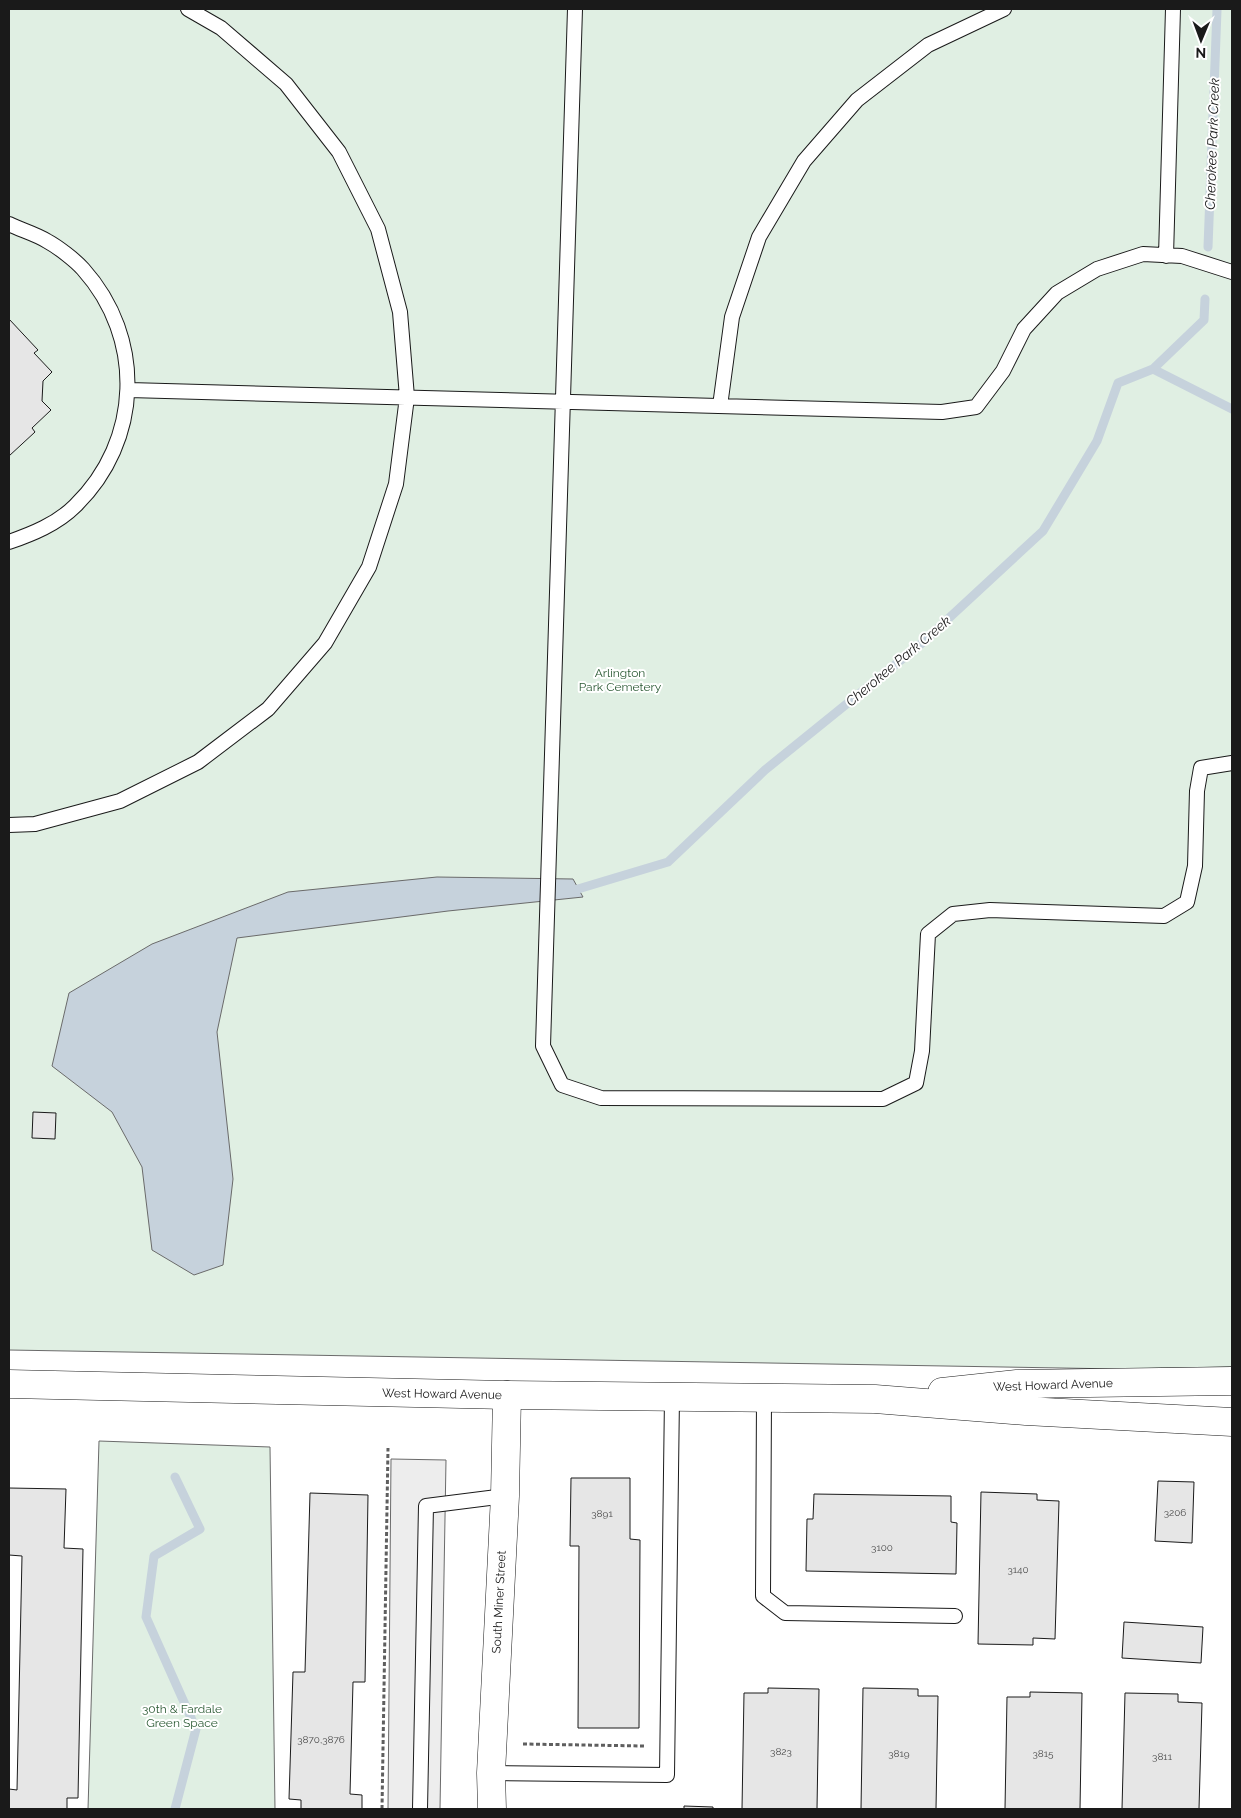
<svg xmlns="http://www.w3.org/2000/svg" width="1241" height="1818" viewBox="0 0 1241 1818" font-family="Raleway,sans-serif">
<rect width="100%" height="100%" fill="#fff"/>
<path fill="#e0efe3" stroke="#6a6a6a" d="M 9,9 L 1232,9 L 1232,1367 L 1120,1369 L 9,1350 Z
M 99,1441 L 270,1447 L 275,1809 L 88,1809 Z"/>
<path fill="#ededed" stroke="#6a6a6a" d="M 391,1459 L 446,1460 L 440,1809 L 388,1809 Z"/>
<path fill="#c6d2dc" stroke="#6a6a6a" d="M 437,877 L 573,879 L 583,897 L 448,911 L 237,938 L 217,1032 L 233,1179 L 223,1265 L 194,1275 L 152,1250 L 142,1167 L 112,1112 L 52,1066 L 69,993 L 152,944 L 288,892 Z"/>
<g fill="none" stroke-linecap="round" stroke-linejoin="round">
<path stroke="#c6d2dc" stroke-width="9" d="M 1208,247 L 1217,10
M 1153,369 L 1204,320 L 1205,299
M 578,889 L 668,862 L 765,770 L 922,643 L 1043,531 L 1097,441 L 1118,383 L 1153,369 L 1232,409
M 175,1809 L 196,1729 L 146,1617 L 154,1556 L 200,1529 L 175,1477"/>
</g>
<path fill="#e6e6e6" stroke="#1a1a1a" d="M 9,319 L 38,350 L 34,353 L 52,372 L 43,381 L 42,401 L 51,410 L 32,428 L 35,432 L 9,456 Z
M 33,1112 L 56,1113 L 55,1139 L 32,1138 Z
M 571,1478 L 630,1478 L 630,1539 L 640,1540 L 639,1728 L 578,1728 L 579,1546 L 570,1546 Z
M 1158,1481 L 1194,1482 L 1192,1543 L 1155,1541 Z
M 9,1488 L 66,1489 L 64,1548 L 83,1549 L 78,1798 L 67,1798 L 67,1809 L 9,1809 L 9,1789 L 17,1790 L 22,1556 L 9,1555 Z
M 981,1492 L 1037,1494 L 1037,1500 L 1059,1501 L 1055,1639 L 1033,1638 L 1033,1645 L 978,1644 Z
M 310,1493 L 368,1495 L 365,1682 L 353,1682 L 350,1794 L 362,1795 L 362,1809 L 301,1809 L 301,1800 L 289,1799 L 293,1672 L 305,1672 Z
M 814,1494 L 951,1496 L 951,1522 L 957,1523 L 956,1574 L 806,1571 L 807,1519 L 813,1519 Z
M 1124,1622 L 1203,1627 L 1201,1663 L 1122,1658 Z
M 768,1688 L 819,1689 L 817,1809 L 742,1809 L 744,1693 L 768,1693 Z
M 863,1688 L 918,1689 L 918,1696 L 938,1696 L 936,1809 L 861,1809 Z
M 1030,1692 L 1082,1693 L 1080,1809 L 1005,1809 L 1007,1697 L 1030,1697 Z
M 1125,1693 L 1178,1694 L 1178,1702 L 1202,1703 L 1199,1809 L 1122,1809 Z
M 684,1806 L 713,1807 L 713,1809 L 684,1809 Z"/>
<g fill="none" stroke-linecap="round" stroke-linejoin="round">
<defs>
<path id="service" d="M 575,9 L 543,1046 L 562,1085 L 601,1098 L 883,1099 L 916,1083 L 922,1051 L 928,934 L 953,914 L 990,910 L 1164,916 L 1187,902 L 1195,866 L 1197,791 L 1201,768 L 1232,763
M 9,224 C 21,230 36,234 47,241 C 58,247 75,260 83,269 C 145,338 142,441 75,506 C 57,524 32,534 9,542
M 1166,256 L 1173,9
M 129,390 L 942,412 L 976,407 L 1003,371 L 1024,329 L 1057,293 L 1097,269 L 1143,254 L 1182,256 L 1232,272
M 720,406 L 732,317 L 759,237 L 804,161 L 857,100 L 928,45 L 1004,9
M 9,825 L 35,824 L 120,801 L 198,762 L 268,709 L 325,643 L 369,567 L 396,484 L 407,397 L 400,312 L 378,229 L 339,152 L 286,84 L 221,28 L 188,9
M 764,1398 L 763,1596 L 785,1613 L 955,1616
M 491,1773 L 667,1775 L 672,1397
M 420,1809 L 426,1506 L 505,1496"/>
<path id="minor" d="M 492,1809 L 491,1773 L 505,1496 L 507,1395"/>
<path id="tertiary" d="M 9,1384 L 507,1395 L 875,1399 L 1026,1411 L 1232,1422
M 942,1392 L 1017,1384 L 1232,1381"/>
</defs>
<use href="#service" stroke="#1a1a1a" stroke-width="16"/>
<use href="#minor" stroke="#1a1a1a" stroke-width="29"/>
<use href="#tertiary" stroke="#1a1a1a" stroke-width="29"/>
<path stroke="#5f5f5f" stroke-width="3" stroke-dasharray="4 2.5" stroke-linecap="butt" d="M 523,1744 L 644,1746
M 382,1809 L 388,1448"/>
<use href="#service" stroke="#fff" stroke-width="14"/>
<use href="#minor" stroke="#fff" stroke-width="28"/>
<use href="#tertiary" stroke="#fff" stroke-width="28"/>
</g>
<g text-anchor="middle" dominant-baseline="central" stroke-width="4" stroke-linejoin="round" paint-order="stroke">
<g font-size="10" fill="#4d4d4d">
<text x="1175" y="1512">3206</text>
<text x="602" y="1513">3891</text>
<text x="882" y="1547">3100</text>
<text x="1018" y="1569">3140</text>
<text x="321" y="1739">3870,3876</text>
<text x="781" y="1751">3823</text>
<text x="899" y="1753">3819</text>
<text x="1043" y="1753">3815</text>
<text x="1162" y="1756">3811</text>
</g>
<g font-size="12" fill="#2b5a34" stroke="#fff">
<text x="620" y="673">Arlington<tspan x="620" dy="14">Park Cemetery</tspan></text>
<text x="182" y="1709">30th &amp; Fardale<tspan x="182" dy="14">Green Space</tspan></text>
</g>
<g font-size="12" fill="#1a1a1a" stroke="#fff">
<text transform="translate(1053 1385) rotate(-2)">West Howard Avenue</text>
<text transform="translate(442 1394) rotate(1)">West Howard Avenue</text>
<text transform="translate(499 1602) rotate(-87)">South Miner Street</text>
</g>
<g font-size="14" font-style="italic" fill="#1a1a1a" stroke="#fff">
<text transform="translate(1212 144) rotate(-88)">Cherokee Park Creek</text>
<text transform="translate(898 661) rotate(-40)">Cherokee Park Creek</text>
</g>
</g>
<rect width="1241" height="1818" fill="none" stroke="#1a1a1a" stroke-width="20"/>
<g transform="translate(1201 40) rotate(181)" stroke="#ffffff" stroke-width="4" paint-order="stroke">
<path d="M0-4L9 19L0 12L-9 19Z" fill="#1a1a1a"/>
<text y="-8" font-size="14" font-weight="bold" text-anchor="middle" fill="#1a1a1a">N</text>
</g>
</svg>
